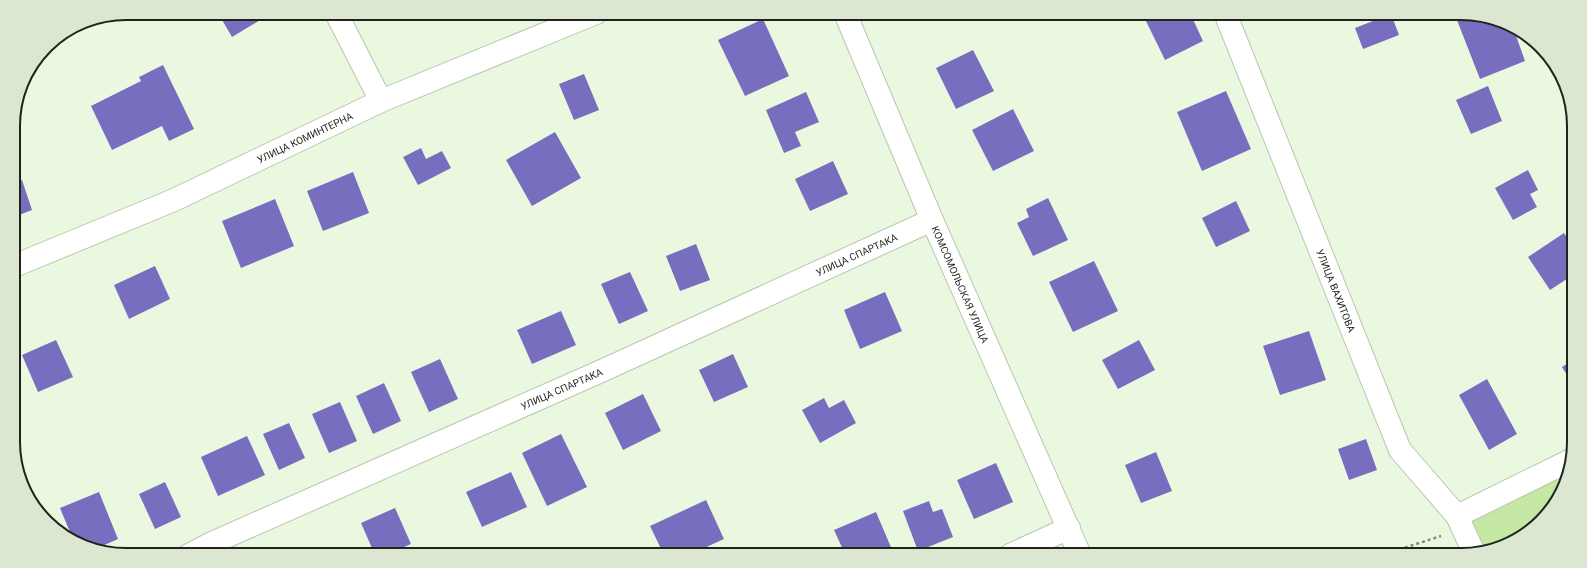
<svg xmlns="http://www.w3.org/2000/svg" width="1587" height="568" viewBox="0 0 1587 568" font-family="Roboto,sans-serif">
<rect width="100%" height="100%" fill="#ebf8e0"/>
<path fill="#c5e8a4" d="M 1571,460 L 1568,478 L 1530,532 L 1473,553 L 1457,516 Z"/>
<path fill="#786ec0" d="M 218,13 L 272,13 L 232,37 Z
M 1159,13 L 1190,13 L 1203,41 L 1165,60 L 1145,19 Z
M 1460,13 L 1497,19 L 1514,30 L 1525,61 L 1480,79 L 1455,15 Z
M 1391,14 L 1399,35 L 1363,49 L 1355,28 Z
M 763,19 L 789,76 L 745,96 L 718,40 Z
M 973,50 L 994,91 L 956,109 L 936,68 Z
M 163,65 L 194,129 L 169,141 L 162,126 L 112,150 L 91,106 L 141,81 L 139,77 Z
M 584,74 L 599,110 L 574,120 L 559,84 Z
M 1488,86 L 1502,121 L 1471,134 L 1456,100 Z
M 1226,91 L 1251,149 L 1202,171 L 1177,112 Z
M 806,92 L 819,122 L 795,132 L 801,146 L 784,153 L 766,110 Z
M 1013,109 L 1034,151 L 993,171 L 972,130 Z
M 555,132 L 581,178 L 532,206 L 506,160 Z
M 421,148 L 426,159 L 442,151 L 451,168 L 418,185 L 403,157 Z
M 833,161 L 848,194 L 810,211 L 795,179 Z
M 1528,170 L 1538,190 L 1530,194 L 1537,207 L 1513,220 L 1495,188 Z
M 353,172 L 369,213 L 323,231 L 307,191 Z
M 22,180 L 32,210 L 14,217 L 14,183 Z
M 1048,198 L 1068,240 L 1033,256 L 1017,223 L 1029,217 L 1026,209 Z
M 275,199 L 294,246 L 241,268 L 222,221 Z
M 1236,201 L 1250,231 L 1216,247 L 1202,218 Z
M 1564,233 L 1573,247 L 1573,275 L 1550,290 L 1528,257 Z
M 696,244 L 710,280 L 680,291 L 666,256 Z
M 1094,261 L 1118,311 L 1073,332 L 1049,282 Z
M 155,266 L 170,299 L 129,319 L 114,285 Z
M 630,272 L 648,311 L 619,324 L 601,284 Z
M 885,292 L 902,331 L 860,349 L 844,310 Z
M 561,311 L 576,345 L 532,364 L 517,330 Z
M 1309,331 L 1326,380 L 1280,395 L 1263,346 Z
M 56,340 L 73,377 L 38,392 L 22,355 Z
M 1139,340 L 1155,370 L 1118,389 L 1102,360 Z
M 733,354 L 748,387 L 714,402 L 699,370 Z
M 440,359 L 458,399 L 429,412 L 411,372 Z
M 1574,359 L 1574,386 L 1562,367 Z
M 1487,379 L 1517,434 L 1489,450 L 1459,395 Z
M 384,383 L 401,421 L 373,434 L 356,396 Z
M 643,394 L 661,431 L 623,450 L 605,413 Z
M 824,398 L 829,408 L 844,400 L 856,423 L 820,443 L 802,410 Z
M 340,402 L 357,441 L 329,453 L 312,414 Z
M 289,423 L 305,458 L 279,470 L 263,434 Z
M 561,434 L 587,487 L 547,506 L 522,453 Z
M 247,436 L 265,475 L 218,496 L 201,457 Z
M 1366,439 L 1377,470 L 1349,480 L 1338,449 Z
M 1156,452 L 1172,491 L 1141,503 L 1125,465 Z
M 996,463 L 1013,502 L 974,519 L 957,480 Z
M 511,472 L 527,507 L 482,527 L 466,492 Z
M 165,482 L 181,517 L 155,529 L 139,494 Z
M 99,492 L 118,539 L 93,550 L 72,537 L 60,508 Z
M 706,500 L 724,539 L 689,555 L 664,555 L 650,526 Z
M 929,501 L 933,512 L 942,509 L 953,537 L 918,551 L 903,511 Z
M 395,508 L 411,544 L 386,555 L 375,555 L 361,523 Z
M 876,512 L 893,552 L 887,555 L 859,555 L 856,549 L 845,554 L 834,530 Z"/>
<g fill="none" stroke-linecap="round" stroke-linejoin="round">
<defs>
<g id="minor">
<path d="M 336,13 L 381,101"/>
<path id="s1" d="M 845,13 L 932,220 L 1080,555"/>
<path id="s2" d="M 1225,13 L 1400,450 L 1457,516 L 1474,553"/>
<path id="s3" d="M 14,266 L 174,200 L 381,101 L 596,13"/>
<path d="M 1457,516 L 1571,460"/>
<path id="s4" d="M 189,555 L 212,543 L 597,373 L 932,220"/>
<path d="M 1010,555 L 1069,528"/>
</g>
</defs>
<use href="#minor" stroke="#bac6af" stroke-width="24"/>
<path stroke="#828a7a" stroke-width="2.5" stroke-dasharray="3 3" stroke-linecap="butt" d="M 1382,555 L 1441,536"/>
<use href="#minor" stroke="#fff" stroke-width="22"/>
</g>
<g text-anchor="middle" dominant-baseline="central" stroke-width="3" stroke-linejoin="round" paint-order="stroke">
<g font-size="10" fill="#1f231b" stroke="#ebf8e0">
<text stroke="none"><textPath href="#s3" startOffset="318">УЛИЦА КОМИНТЕРНА</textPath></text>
<text stroke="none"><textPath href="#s4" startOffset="732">УЛИЦА СПАРТАКА</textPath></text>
<text stroke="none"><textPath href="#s1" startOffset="295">КОМСОМОЛЬСКАЯ УЛИЦА</textPath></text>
<text stroke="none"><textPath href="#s2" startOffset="299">УЛИЦА ВАХИТОВА</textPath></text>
<text stroke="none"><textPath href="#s4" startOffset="408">УЛИЦА СПАРТАКА</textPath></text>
</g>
</g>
<path d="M0 0H1587V568H0ZM126 20H1461A106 106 0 0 1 1567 126V442A106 106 0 0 1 1461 548H126A106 106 0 0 1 20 442V126A106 106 0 0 1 126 20Z" fill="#dbe7d0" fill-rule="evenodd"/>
<path fill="none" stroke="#1f231b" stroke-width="2" d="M126 20H1461A106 106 0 0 1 1567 126V442A106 106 0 0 1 1461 548H126A106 106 0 0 1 20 442V126A106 106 0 0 1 126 20Z"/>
</svg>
